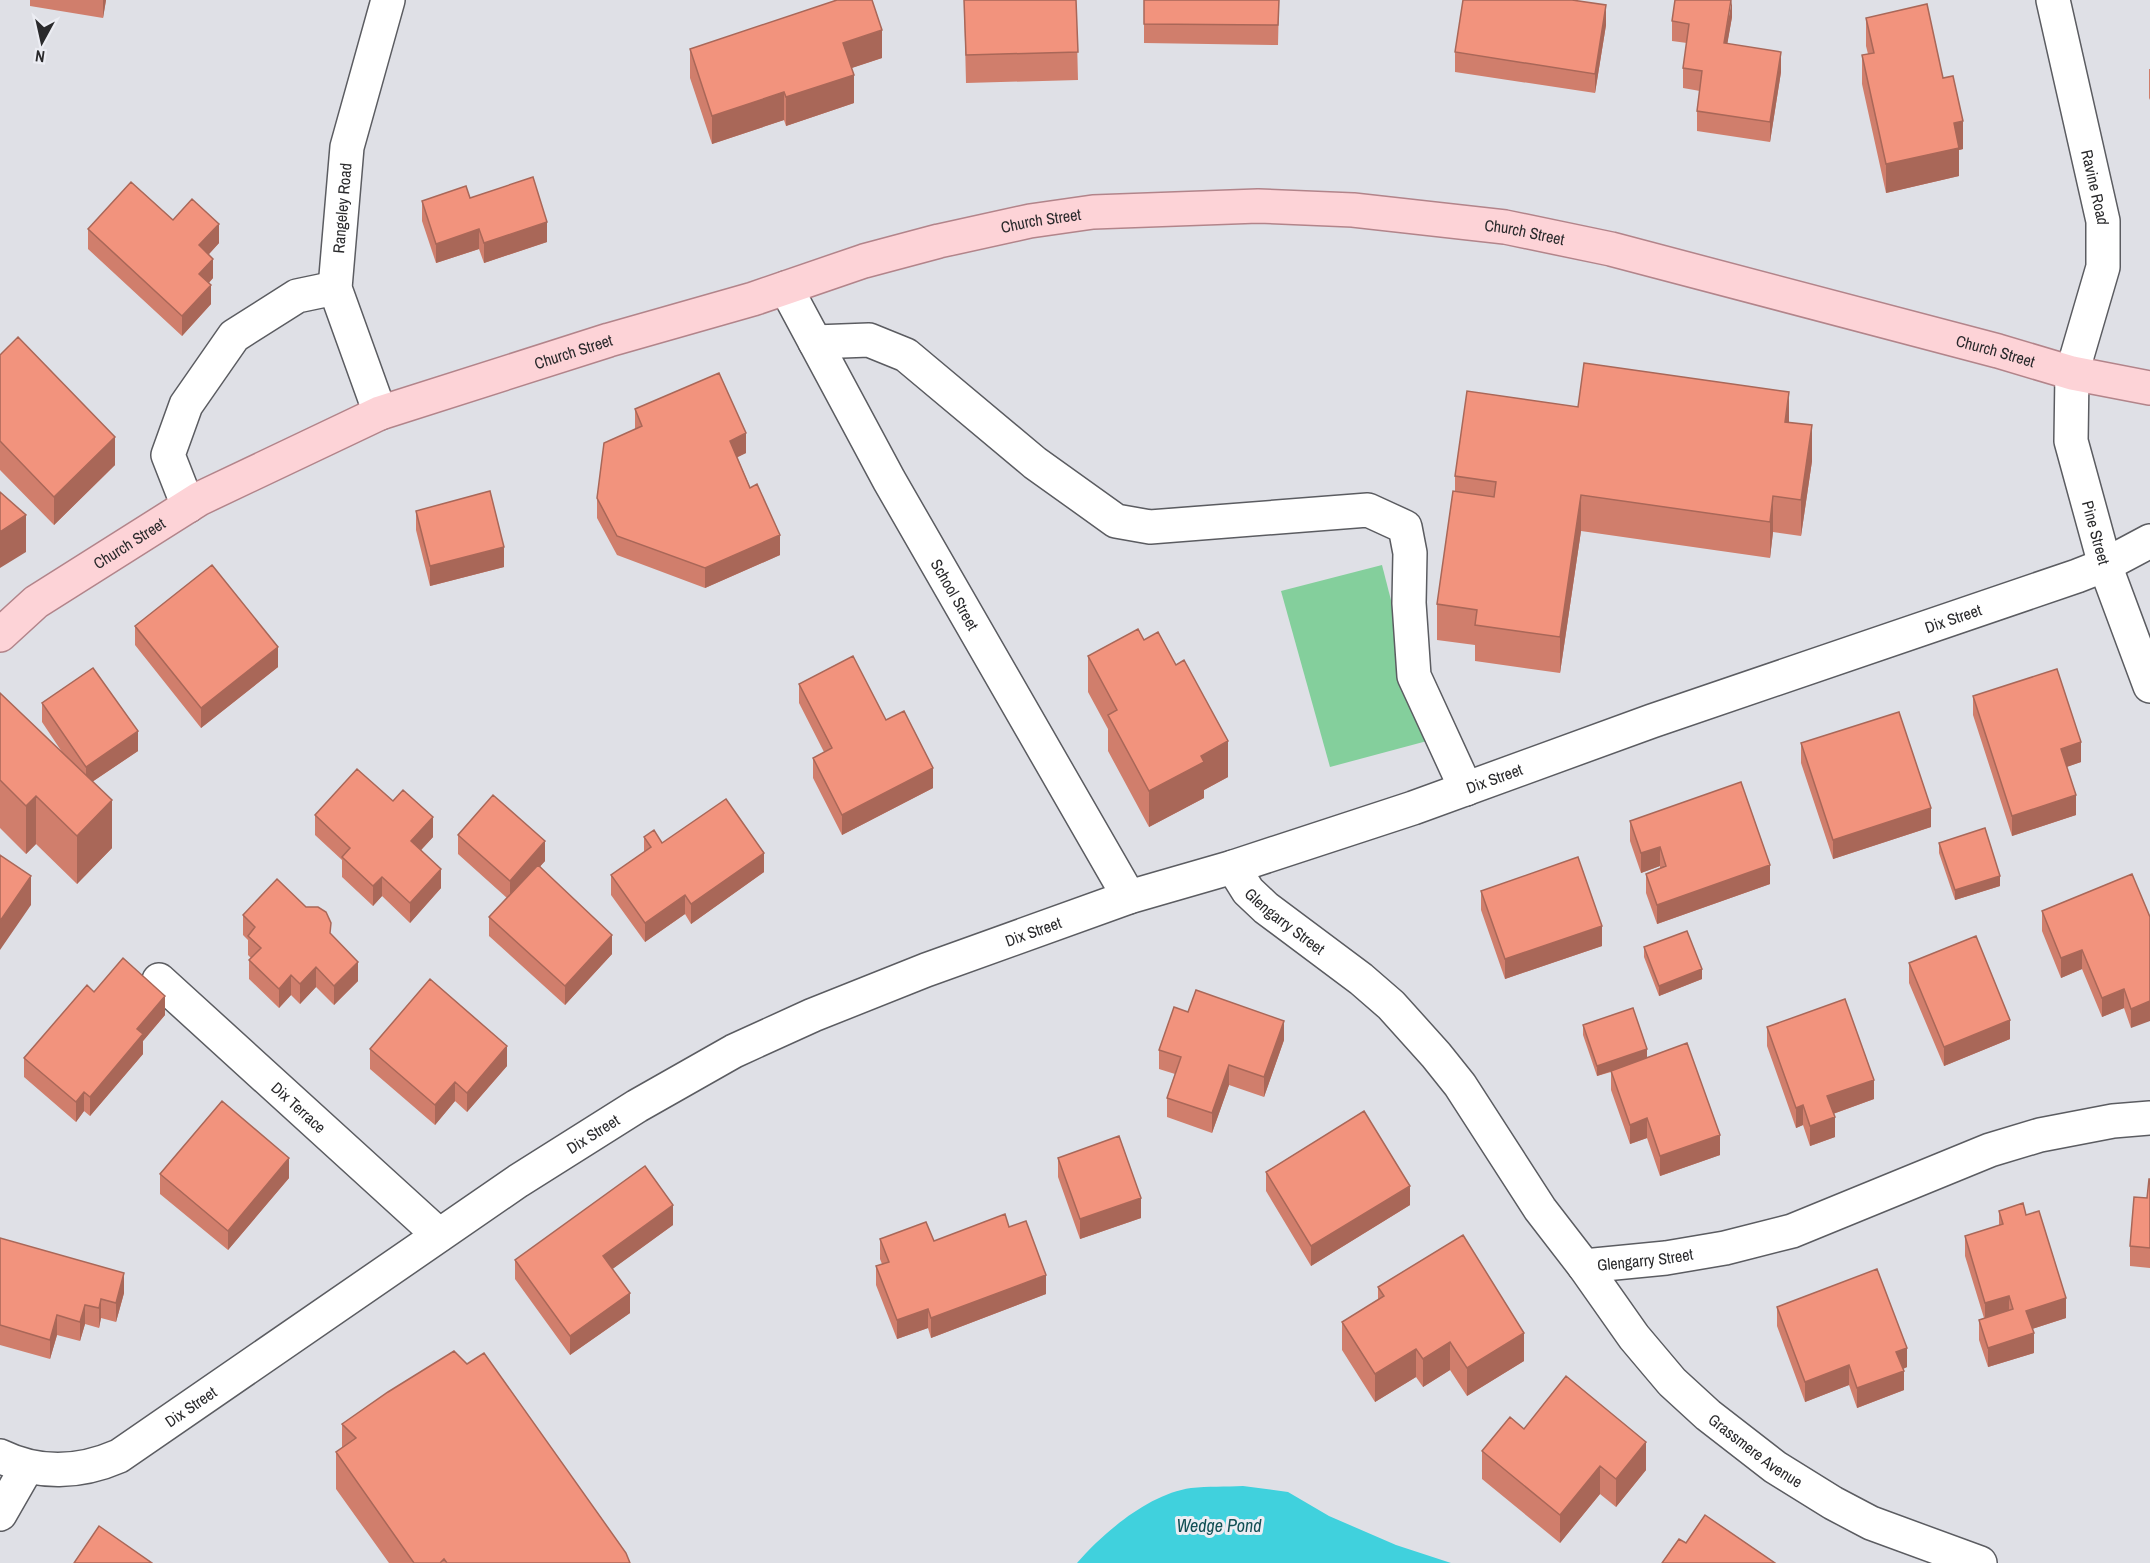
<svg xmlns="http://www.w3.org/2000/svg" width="2150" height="1563" viewBox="0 0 2150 1563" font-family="'Archivo Narrow',sans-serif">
<rect width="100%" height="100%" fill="#dfe0e6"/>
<path fill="#84cf9c" d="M 1382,565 L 1427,741 L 1330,767 L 1281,591 Z"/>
<path fill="#40d1dd" d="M 1243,1486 L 1288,1492 L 1329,1516 L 1396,1545 L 1451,1563 L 1077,1563 C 1104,1532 1149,1494 1191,1488 C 1208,1486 1226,1487 1243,1486 Z"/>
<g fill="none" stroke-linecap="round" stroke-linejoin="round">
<defs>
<g id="minor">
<path id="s1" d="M 2053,0 L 2103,221 L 2103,267 L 2072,373 L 2071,441 L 2105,565 L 2150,686"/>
<path id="s2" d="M 786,288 L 889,480 L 1129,897"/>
<path d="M 815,342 L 869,340 L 906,355 L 1035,463 L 1116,521 L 1150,527 L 1368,510 L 1405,527 L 1410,553 L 1409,603 L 1414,676 L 1466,789"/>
<path id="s3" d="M 380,413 L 335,288 L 347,147 L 388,0"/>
<path d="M 188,506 L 168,455 L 186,405 L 234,336 L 297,296 L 335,288"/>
<path id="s4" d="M 1233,867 L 1248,891 L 1266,908 L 1361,979 L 1391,1005 L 1436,1055 L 1460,1085 L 1540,1209 L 1584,1266 L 1666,1258 L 1725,1248 L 1792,1231 L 1990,1150 L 2040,1135 L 2113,1121 L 2150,1118"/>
<path id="s5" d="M 159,980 L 439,1235"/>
<path id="s6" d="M 1584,1266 L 1634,1337 L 1672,1382 L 1708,1415 L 1775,1467 L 1833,1503 L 1871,1523 L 1980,1563"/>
<path id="s7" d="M 0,1456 C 39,1475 80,1473 119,1456 L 518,1181 L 637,1106 L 734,1051 L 813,1015 L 926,970 L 1129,897 L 1233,867 L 1413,808 L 1652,721 L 2077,576 L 2105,565 L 2150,541"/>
<path d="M 0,1514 L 27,1467"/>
</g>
<g id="major">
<path id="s8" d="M 0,635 L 36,602 L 199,499 L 380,413 L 609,340 L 753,299 L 864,261 L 939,241 L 1030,221 L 1093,212 L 1258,206 L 1353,210 L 1505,227 L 1611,249 L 1998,351 L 2072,373 L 2150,388"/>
</g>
</defs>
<use href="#minor" stroke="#5b5c61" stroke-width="36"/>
<use href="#major" stroke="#b2848a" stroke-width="36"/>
<use href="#minor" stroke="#fff" stroke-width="33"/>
<use href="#major" stroke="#fdd3d7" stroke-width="33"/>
</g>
<path fill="#d07e6c" d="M 30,0 L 106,0 L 103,18 L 30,6 Z
M 964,0 L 1076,0 L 1078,80 L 966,83 Z
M 1144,0 L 1279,0 L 1278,45 L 1144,43 Z
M 1732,17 L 1727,44 L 1781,72 L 1770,142 L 1697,131 L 1697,111 L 1700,91 L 1683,88 L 1683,68 L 1687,43 L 1672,41 L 1672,21 Z
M 1866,18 L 1943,78 L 1963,149 L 1959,150 L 1959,176 L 1886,193 L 1862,84 L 1862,55 L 1868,54 L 1866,46 Z
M 1606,25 L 1595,93 L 1455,72 L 1455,52 Z
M 690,49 L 882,58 L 851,68 L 854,103 L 786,126 L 784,120 L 712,144 L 690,78 Z
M 2149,69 L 2150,69 L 2150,100 L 2149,98 Z
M 470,198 L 547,242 L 484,263 L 479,249 L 436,263 L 422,221 L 422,201 Z
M 173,220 L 219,243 L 209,254 L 213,278 L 209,283 L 211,304 L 182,336 L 88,249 L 88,229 Z
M 0,355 L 115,465 L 54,525 L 0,470 Z
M 1578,407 L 1789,422 L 1812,461 L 1801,536 L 1773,532 L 1770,558 L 1581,531 L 1560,673 L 1475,661 L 1475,645 L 1437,640 L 1437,604 L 1455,492 L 1455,476 Z
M 635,409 L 746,453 L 737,457 L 780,555 L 705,588 L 617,555 L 597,518 L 597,498 L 635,429 Z
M 416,511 L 504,567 L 430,586 L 416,530 Z
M 135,626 L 278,667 L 201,728 L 135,645 Z
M 1144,640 L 1228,777 L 1204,790 L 1204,798 L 1149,827 L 1108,751 L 1108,729 L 1088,692 L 1088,656 Z
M 799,684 L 886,720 L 933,788 L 842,835 L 813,778 L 813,758 L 824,752 L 799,703 Z
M 0,693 L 64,755 L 42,722 L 42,703 L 138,751 L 92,782 L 112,848 L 77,884 L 36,844 L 26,854 L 0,828 Z
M 1973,696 L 2081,762 L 2066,767 L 2076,815 L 2012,836 L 1973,715 Z
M 1801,743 L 1931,827 L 1833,859 L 1801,763 Z
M 315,815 L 433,837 L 421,850 L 441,888 L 410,923 L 382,896 L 373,906 L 342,877 L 342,860 L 315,835 Z
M 1630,821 L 1770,884 L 1657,924 L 1646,893 L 1646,874 L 1660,868 L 1660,866 L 1641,873 L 1630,841 Z
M 458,835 L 545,861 L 540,866 L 612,954 L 565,1005 L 489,936 L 489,917 L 507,898 L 458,854 Z
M 644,837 L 662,843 L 764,872 L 691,924 L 685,914 L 645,942 L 611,895 L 611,875 L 644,852 Z
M 1939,843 L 2000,886 L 1955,900 L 1939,853 Z
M 2132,874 L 2131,1028 L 2124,1008 L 2102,1017 L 2082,969 L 2061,978 L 2042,931 L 2042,911 Z
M 1481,891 L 1602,946 L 1505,979 L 1481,910 Z
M 243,915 L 331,935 L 358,981 L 334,1005 L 316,987 L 300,1004 L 291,995 L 279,1008 L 249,979 L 249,960 L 251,958 L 248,955 L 248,940 L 243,935 Z
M 1644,947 L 1702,979 L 1659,996 L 1644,957 Z
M 1909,963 L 2010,1039 L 1944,1066 L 1909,983 Z
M 94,992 L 165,1015 L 143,1041 L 143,1054 L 90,1116 L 84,1111 L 76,1122 L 24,1077 L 24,1058 Z
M 1583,1025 L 1647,1057 L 1720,1155 L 1660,1176 L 1647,1138 L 1630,1144 L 1611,1090 L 1611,1072 L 1597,1076 L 1583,1035 Z
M 1767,1027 L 1874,1099 L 1833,1114 L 1835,1137 L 1810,1146 L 1803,1125 L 1796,1128 L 1767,1046 Z
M 1284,1040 L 1264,1097 L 1229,1085 L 1212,1133 L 1167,1117 L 1167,1098 L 1175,1074 L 1159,1069 L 1159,1050 Z
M 370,1049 L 507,1066 L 467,1112 L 455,1101 L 435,1125 L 370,1069 Z
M 1058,1158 L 1141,1218 L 1080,1239 L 1058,1177 Z
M 1266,1172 L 1410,1205 L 1311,1266 L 1266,1191 Z
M 160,1174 L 289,1178 L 228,1250 L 160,1194 Z
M 2150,1179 L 2150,1268 L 2130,1266 L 2130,1246 L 2147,1198 Z
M 1999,1211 L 2026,1215 L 2066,1318 L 2032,1329 L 2034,1353 L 1988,1367 L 1979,1340 L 1979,1320 L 1984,1318 L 1965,1256 L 1965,1236 L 1999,1226 Z
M 673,1225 L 612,1269 L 630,1313 L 570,1355 L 515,1279 L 515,1260 Z
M 1009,1227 L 1046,1294 L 931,1338 L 928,1328 L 897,1339 L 876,1285 L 876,1266 L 882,1264 L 880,1259 L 880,1239 L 934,1241 Z
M 0,1238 L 124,1293 L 116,1322 L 101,1318 L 99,1328 L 85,1324 L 80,1341 L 57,1335 L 50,1359 L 0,1345 Z
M 1378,1287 L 1524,1361 L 1467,1396 L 1450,1370 L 1423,1387 L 1416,1377 L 1375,1402 L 1342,1350 L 1342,1322 L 1378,1300 Z
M 1777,1307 L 1907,1367 L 1903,1369 L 1904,1390 L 1857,1408 L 1849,1385 L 1805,1402 L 1777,1326 Z
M 342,1424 L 630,1563 L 389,1563 L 336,1489 L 336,1452 L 342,1448 Z
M 1524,1429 L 1646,1470 L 1616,1507 L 1600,1494 L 1560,1543 L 1482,1479 L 1482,1451 Z"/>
<path fill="#a96758" d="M 103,0 L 106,0 L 103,18 Z
M 1732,0 L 1732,17 L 1724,63 L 1724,43 Z
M 1606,5 L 1606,25 L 1595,93 L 1595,74 Z
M 882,30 L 882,58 L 843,71 L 843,43 Z
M 1781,52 L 1781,72 L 1770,142 L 1770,122 Z
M 854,75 L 854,103 L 786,126 L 786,97 Z
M 784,92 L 784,120 L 712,144 L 712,116 Z
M 1963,121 L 1963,149 L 1959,150 L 1959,176 L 1886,193 L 1886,164 L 1954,123 Z
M 547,222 L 547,242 L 484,263 L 484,243 Z
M 219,224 L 219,243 L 199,265 L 199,245 Z
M 479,229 L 479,249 L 436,263 L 436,244 Z
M 213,259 L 213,278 L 199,293 L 199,274 Z
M 211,285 L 211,304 L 182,336 L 182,316 Z
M 1789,392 L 1789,429 L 1785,422 Z
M 1812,425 L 1812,461 L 1801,536 L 1801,500 Z
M 746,433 L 746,453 L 730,461 L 730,441 Z
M 115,437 L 115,465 L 54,525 L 54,497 Z
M 1581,495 L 1581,531 L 1560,673 L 1560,637 Z
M 1773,496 L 1773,532 L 1770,558 L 1770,522 Z
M 26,515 L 26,552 L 0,568 L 0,532 Z
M 780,535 L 780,555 L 705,588 L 705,568 Z
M 504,547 L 504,567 L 430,586 L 430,566 Z
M 278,647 L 278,667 L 201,728 L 201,708 Z
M 138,731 L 138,751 L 86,786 L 86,767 Z
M 1228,741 L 1228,777 L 1204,790 L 1204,798 L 1149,827 L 1149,791 L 1201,756 Z
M 2081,742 L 2081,762 L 2061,769 L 2061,749 Z
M 933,768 L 933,788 L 842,835 L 842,815 Z
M 2076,795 L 2076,815 L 2012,836 L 2012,816 Z
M 36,796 L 36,844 L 26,854 L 26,806 Z
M 112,800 L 112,848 L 77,884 L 77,836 Z
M 1931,808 L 1931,827 L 1833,859 L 1833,840 Z
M 433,817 L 433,837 L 411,861 L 411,841 Z
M 545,841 L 545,861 L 510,900 L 510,881 Z
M 1660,847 L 1660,866 L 1641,873 L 1641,853 Z
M 764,853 L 764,872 L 691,924 L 691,904 Z
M 1770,865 L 1770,884 L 1657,924 L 1657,905 Z
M 441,869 L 441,888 L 410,923 L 410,903 Z
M 31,876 L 31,905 L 0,950 L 0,921 Z
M 2000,876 L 2000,886 L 1955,900 L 1955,890 Z
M 382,877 L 382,896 L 373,906 L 373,886 Z
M 685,895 L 685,914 L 645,942 L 645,923 Z
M 1602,926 L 1602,946 L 1505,979 L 1505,959 Z
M 612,935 L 612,954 L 565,1005 L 565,986 Z
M 2082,950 L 2082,969 L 2061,978 L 2061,958 Z
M 358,962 L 358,981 L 334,1005 L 334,986 Z
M 316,967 L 316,987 L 300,1004 L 300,984 Z
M 1702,969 L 1702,979 L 1659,996 L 1659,986 Z
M 291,975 L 291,995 L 279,1008 L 279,989 Z
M 2124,989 L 2124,1008 L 2102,1017 L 2102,998 Z
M 165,996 L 165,1015 L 143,1041 L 143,1054 L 90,1116 L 90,1097 L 137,1029 Z
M 2150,1001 L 2150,1021 L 2131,1028 L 2131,1009 Z
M 2010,1020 L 2010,1039 L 1944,1066 L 1944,1047 Z
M 1284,1021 L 1284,1040 L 1264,1097 L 1264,1077 Z
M 507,1046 L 507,1066 L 467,1112 L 467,1093 Z
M 1647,1049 L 1647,1059 L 1597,1076 L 1597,1066 Z
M 1229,1065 L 1229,1085 L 1212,1133 L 1212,1113 Z
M 1874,1080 L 1874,1099 L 1827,1116 L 1827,1096 Z
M 455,1082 L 455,1101 L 435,1125 L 435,1105 Z
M 84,1092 L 84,1111 L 76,1122 L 76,1102 Z
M 1803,1105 L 1803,1125 L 1796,1128 L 1796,1108 Z
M 1835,1117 L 1835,1137 L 1810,1146 L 1810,1126 Z
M 1647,1118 L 1647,1138 L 1630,1144 L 1630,1125 Z
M 1720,1135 L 1720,1155 L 1660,1176 L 1660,1156 Z
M 289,1158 L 289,1178 L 228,1250 L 228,1231 Z
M 1410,1186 L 1410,1205 L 1311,1266 L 1311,1246 Z
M 1141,1198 L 1141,1218 L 1080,1239 L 1080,1219 Z
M 673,1205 L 673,1225 L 603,1276 L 603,1256 Z
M 124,1273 L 124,1293 L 116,1322 L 116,1303 Z
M 1046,1275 L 1046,1294 L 931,1338 L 931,1318 Z
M 630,1293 L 630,1313 L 570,1355 L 570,1336 Z
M 2009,1296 L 2009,1316 L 1985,1322 L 1985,1303 Z
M 2066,1298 L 2066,1318 L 2026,1331 L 2026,1311 Z
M 101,1299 L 101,1318 L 99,1328 L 99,1308 Z
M 85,1305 L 85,1324 L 80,1341 L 80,1322 Z
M 928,1309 L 928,1328 L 897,1339 L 897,1320 Z
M 57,1315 L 57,1335 L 50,1359 L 50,1340 Z
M 1524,1333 L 1524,1361 L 1467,1396 L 1467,1368 Z
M 2034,1333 L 2034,1353 L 1988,1367 L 1988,1348 Z
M 1450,1342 L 1450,1370 L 1423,1387 L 1423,1359 Z
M 1907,1348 L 1907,1367 L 1896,1372 L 1896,1352 Z
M 1416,1349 L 1416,1377 L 1375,1402 L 1375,1374 Z
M 1849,1365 L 1849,1385 L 1805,1402 L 1805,1382 Z
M 1904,1371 L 1904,1390 L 1857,1408 L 1857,1388 Z
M 1646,1442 L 1646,1470 L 1616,1507 L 1616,1479 Z
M 1600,1466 L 1600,1494 L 1560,1543 L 1560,1515 Z"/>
<path fill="#f2937d" stroke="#a96758" stroke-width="1.5" d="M 837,0 L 872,0 L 882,30 L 843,43 L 854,75 L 786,97 L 784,92 L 712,116 L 690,49 Z
M 964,0 L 1076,0 L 1078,52 L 966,55 Z
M 1144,0 L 1279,0 L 1278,25 L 1144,24 Z
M 1463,0 L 1572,0 L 1606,5 L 1595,74 L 1455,52 Z
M 1675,0 L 1731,0 L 1724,43 L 1781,52 L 1770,122 L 1697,111 L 1702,71 L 1683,68 L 1689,24 L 1672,21 Z
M 1927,4 L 1943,78 L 1953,76 L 1963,121 L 1954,123 L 1959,148 L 1886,164 L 1862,55 L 1874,53 L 1866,18 Z
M 533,177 L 547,222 L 484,243 L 479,229 L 436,244 L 422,201 L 466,186 L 470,198 Z
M 131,182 L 173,220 L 192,199 L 219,224 L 199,245 L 213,259 L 199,274 L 211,285 L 182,316 L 88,229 Z
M 18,337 L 115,437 L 54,497 L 0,441 L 0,355 Z
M 1584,363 L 1789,392 L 1785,422 L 1812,425 L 1801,500 L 1773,496 L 1770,522 L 1581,495 L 1560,637 L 1475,625 L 1477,610 L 1437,604 L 1453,491 L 1494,497 L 1496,482 L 1455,476 L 1467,391 L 1578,407 Z
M 719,373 L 746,433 L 730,441 L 750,488 L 757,484 L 780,535 L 705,568 L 617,536 L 597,498 L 604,443 L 642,426 L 635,409 Z
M 490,491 L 504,547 L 430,566 L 416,511 Z
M 0,492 L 26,515 L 0,532 Z
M 212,565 L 278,647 L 201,708 L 135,626 Z
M 1138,629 L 1144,640 L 1158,632 L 1176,665 L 1184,660 L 1228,741 L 1201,756 L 1204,762 L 1149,791 L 1108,715 L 1117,710 L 1088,656 Z
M 853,656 L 886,720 L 904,711 L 933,768 L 842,815 L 813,758 L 832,748 L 799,684 Z
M 93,668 L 138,731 L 86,767 L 42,703 Z
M 2057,669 L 2081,742 L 2061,749 L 2076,795 L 2012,816 L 1973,696 Z
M 0,693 L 112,800 L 77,836 L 36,796 L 26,806 L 0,780 Z
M 1899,712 L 1931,808 L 1833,840 L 1801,743 Z
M 357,769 L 393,801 L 403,790 L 433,817 L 411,841 L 441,869 L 410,903 L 382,877 L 373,886 L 342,857 L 350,848 L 315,815 Z
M 1741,782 L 1770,865 L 1657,905 L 1646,874 L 1666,866 L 1660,847 L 1641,853 L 1630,821 Z
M 493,795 L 545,841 L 510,881 L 458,835 Z
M 726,799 L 764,853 L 691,904 L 685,895 L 645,923 L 611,875 L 651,847 L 644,837 L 654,830 L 662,843 Z
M 1985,828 L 2000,876 L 1955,890 L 1939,843 Z
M 0,855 L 31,876 L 0,921 Z
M 1578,857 L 1602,926 L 1505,959 L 1481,891 Z
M 538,865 L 612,935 L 565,986 L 489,917 Z
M 2132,874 L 2150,917 L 2150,1001 L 2131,1009 L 2124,989 L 2102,998 L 2082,950 L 2061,958 L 2042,911 Z
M 277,879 L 306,907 L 318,907 L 326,912 L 331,923 L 330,933 L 358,962 L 334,986 L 316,967 L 300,984 L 291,975 L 279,989 L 249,960 L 261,948 L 248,936 L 255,927 L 243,915 Z
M 1687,931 L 1702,969 L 1659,986 L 1644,947 Z
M 1976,936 L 2010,1020 L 1944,1047 L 1909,963 Z
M 123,958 L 165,996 L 137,1029 L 143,1034 L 90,1097 L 84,1092 L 76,1102 L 24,1058 L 87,985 L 94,992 Z
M 430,979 L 507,1046 L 467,1093 L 455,1082 L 435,1105 L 370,1049 Z
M 1196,990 L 1284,1021 L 1264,1077 L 1229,1065 L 1212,1113 L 1167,1098 L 1181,1057 L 1159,1050 L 1174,1007 L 1188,1012 Z
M 1845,999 L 1874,1080 L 1827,1096 L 1835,1117 L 1810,1126 L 1803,1105 L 1796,1108 L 1767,1027 Z
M 1633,1008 L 1647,1049 L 1597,1066 L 1583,1025 Z
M 1687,1043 L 1720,1135 L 1660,1156 L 1647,1118 L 1630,1125 L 1611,1071 Z
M 222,1101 L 289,1158 L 228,1231 L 160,1174 Z
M 1364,1111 L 1410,1186 L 1311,1246 L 1266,1172 Z
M 1119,1136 L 1141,1198 L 1080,1219 L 1058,1158 Z
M 645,1166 L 673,1205 L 603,1256 L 630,1293 L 570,1336 L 515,1260 Z
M 2149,1179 L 2150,1179 L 2150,1248 L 2130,1246 L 2134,1197 L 2147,1198 Z
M 2023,1203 L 2026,1215 L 2039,1211 L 2066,1298 L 2026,1311 L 2034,1333 L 1988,1348 L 1979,1320 L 2013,1309 L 2009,1296 L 1985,1303 L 1965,1236 L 2003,1224 L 1999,1211 Z
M 1005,1214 L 1009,1227 L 1026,1221 L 1046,1275 L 931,1318 L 928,1309 L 897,1320 L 876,1266 L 889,1262 L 880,1239 L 926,1222 L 934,1241 Z
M 1463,1235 L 1524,1333 L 1467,1368 L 1450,1342 L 1423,1359 L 1416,1349 L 1375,1374 L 1342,1322 L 1384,1296 L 1378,1287 Z
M 0,1238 L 124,1273 L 116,1303 L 101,1299 L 99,1308 L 85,1305 L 80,1322 L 57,1315 L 50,1340 L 0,1325 Z
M 1877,1269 L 1907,1348 L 1896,1352 L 1904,1371 L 1857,1388 L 1849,1365 L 1805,1382 L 1777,1307 Z
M 454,1351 L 467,1364 L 484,1353 L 626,1553 L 630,1563 L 447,1563 L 444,1559 L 440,1563 L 414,1563 L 336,1452 L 356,1438 L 342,1424 L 388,1392 Z
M 1566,1376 L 1646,1442 L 1616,1479 L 1600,1466 L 1560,1515 L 1482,1451 L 1510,1417 L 1524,1429 Z
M 1705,1515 L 1775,1563 L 1662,1563 L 1679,1539 L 1686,1543 Z
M 99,1526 L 152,1563 L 74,1563 Z"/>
<g text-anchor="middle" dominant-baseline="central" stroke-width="6" stroke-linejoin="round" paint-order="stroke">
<g font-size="16" fill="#2a2a2c" stroke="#ecedf3">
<text stroke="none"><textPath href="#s1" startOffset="192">Ravine Road</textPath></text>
<text stroke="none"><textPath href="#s3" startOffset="213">Rangeley Road</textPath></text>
<text stroke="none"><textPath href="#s8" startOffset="1131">Church Street</textPath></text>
<text stroke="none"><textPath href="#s8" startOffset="1617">Church Street</textPath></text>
<text stroke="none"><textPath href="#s8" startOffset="645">Church Street</textPath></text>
<text stroke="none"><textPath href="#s8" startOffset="2103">Church Street</textPath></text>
<text stroke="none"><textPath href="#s1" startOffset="546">Pine Street</textPath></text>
<text stroke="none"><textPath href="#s8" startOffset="159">Church Street</textPath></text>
<text stroke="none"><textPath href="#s2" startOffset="350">School Street</textPath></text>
<text stroke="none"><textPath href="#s7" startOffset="2154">Dix Street</textPath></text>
<text stroke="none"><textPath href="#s7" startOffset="1668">Dix Street</textPath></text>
<text stroke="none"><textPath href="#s4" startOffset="76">Glengarry Street</textPath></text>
<text stroke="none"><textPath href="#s7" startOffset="1182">Dix Street</textPath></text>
<text stroke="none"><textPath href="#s5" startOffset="189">Dix Terrace</textPath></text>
<text stroke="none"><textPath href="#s7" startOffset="696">Dix Street</textPath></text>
<text stroke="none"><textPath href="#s4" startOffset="598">Glengarry Street</textPath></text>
<text stroke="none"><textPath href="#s7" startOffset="210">Dix Street</textPath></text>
<text stroke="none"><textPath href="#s6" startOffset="254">Grassmere Avenue</textPath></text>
</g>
<g font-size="18" font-style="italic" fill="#135055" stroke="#ecedf3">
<text x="1219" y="1525">Wedge Pond</text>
</g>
</g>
<g transform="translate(42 42) rotate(188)" stroke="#ecedf3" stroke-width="4.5" paint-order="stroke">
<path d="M0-4.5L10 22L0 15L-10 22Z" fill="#2a2a2c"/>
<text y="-9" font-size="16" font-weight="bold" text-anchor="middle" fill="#2a2a2c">N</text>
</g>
</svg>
